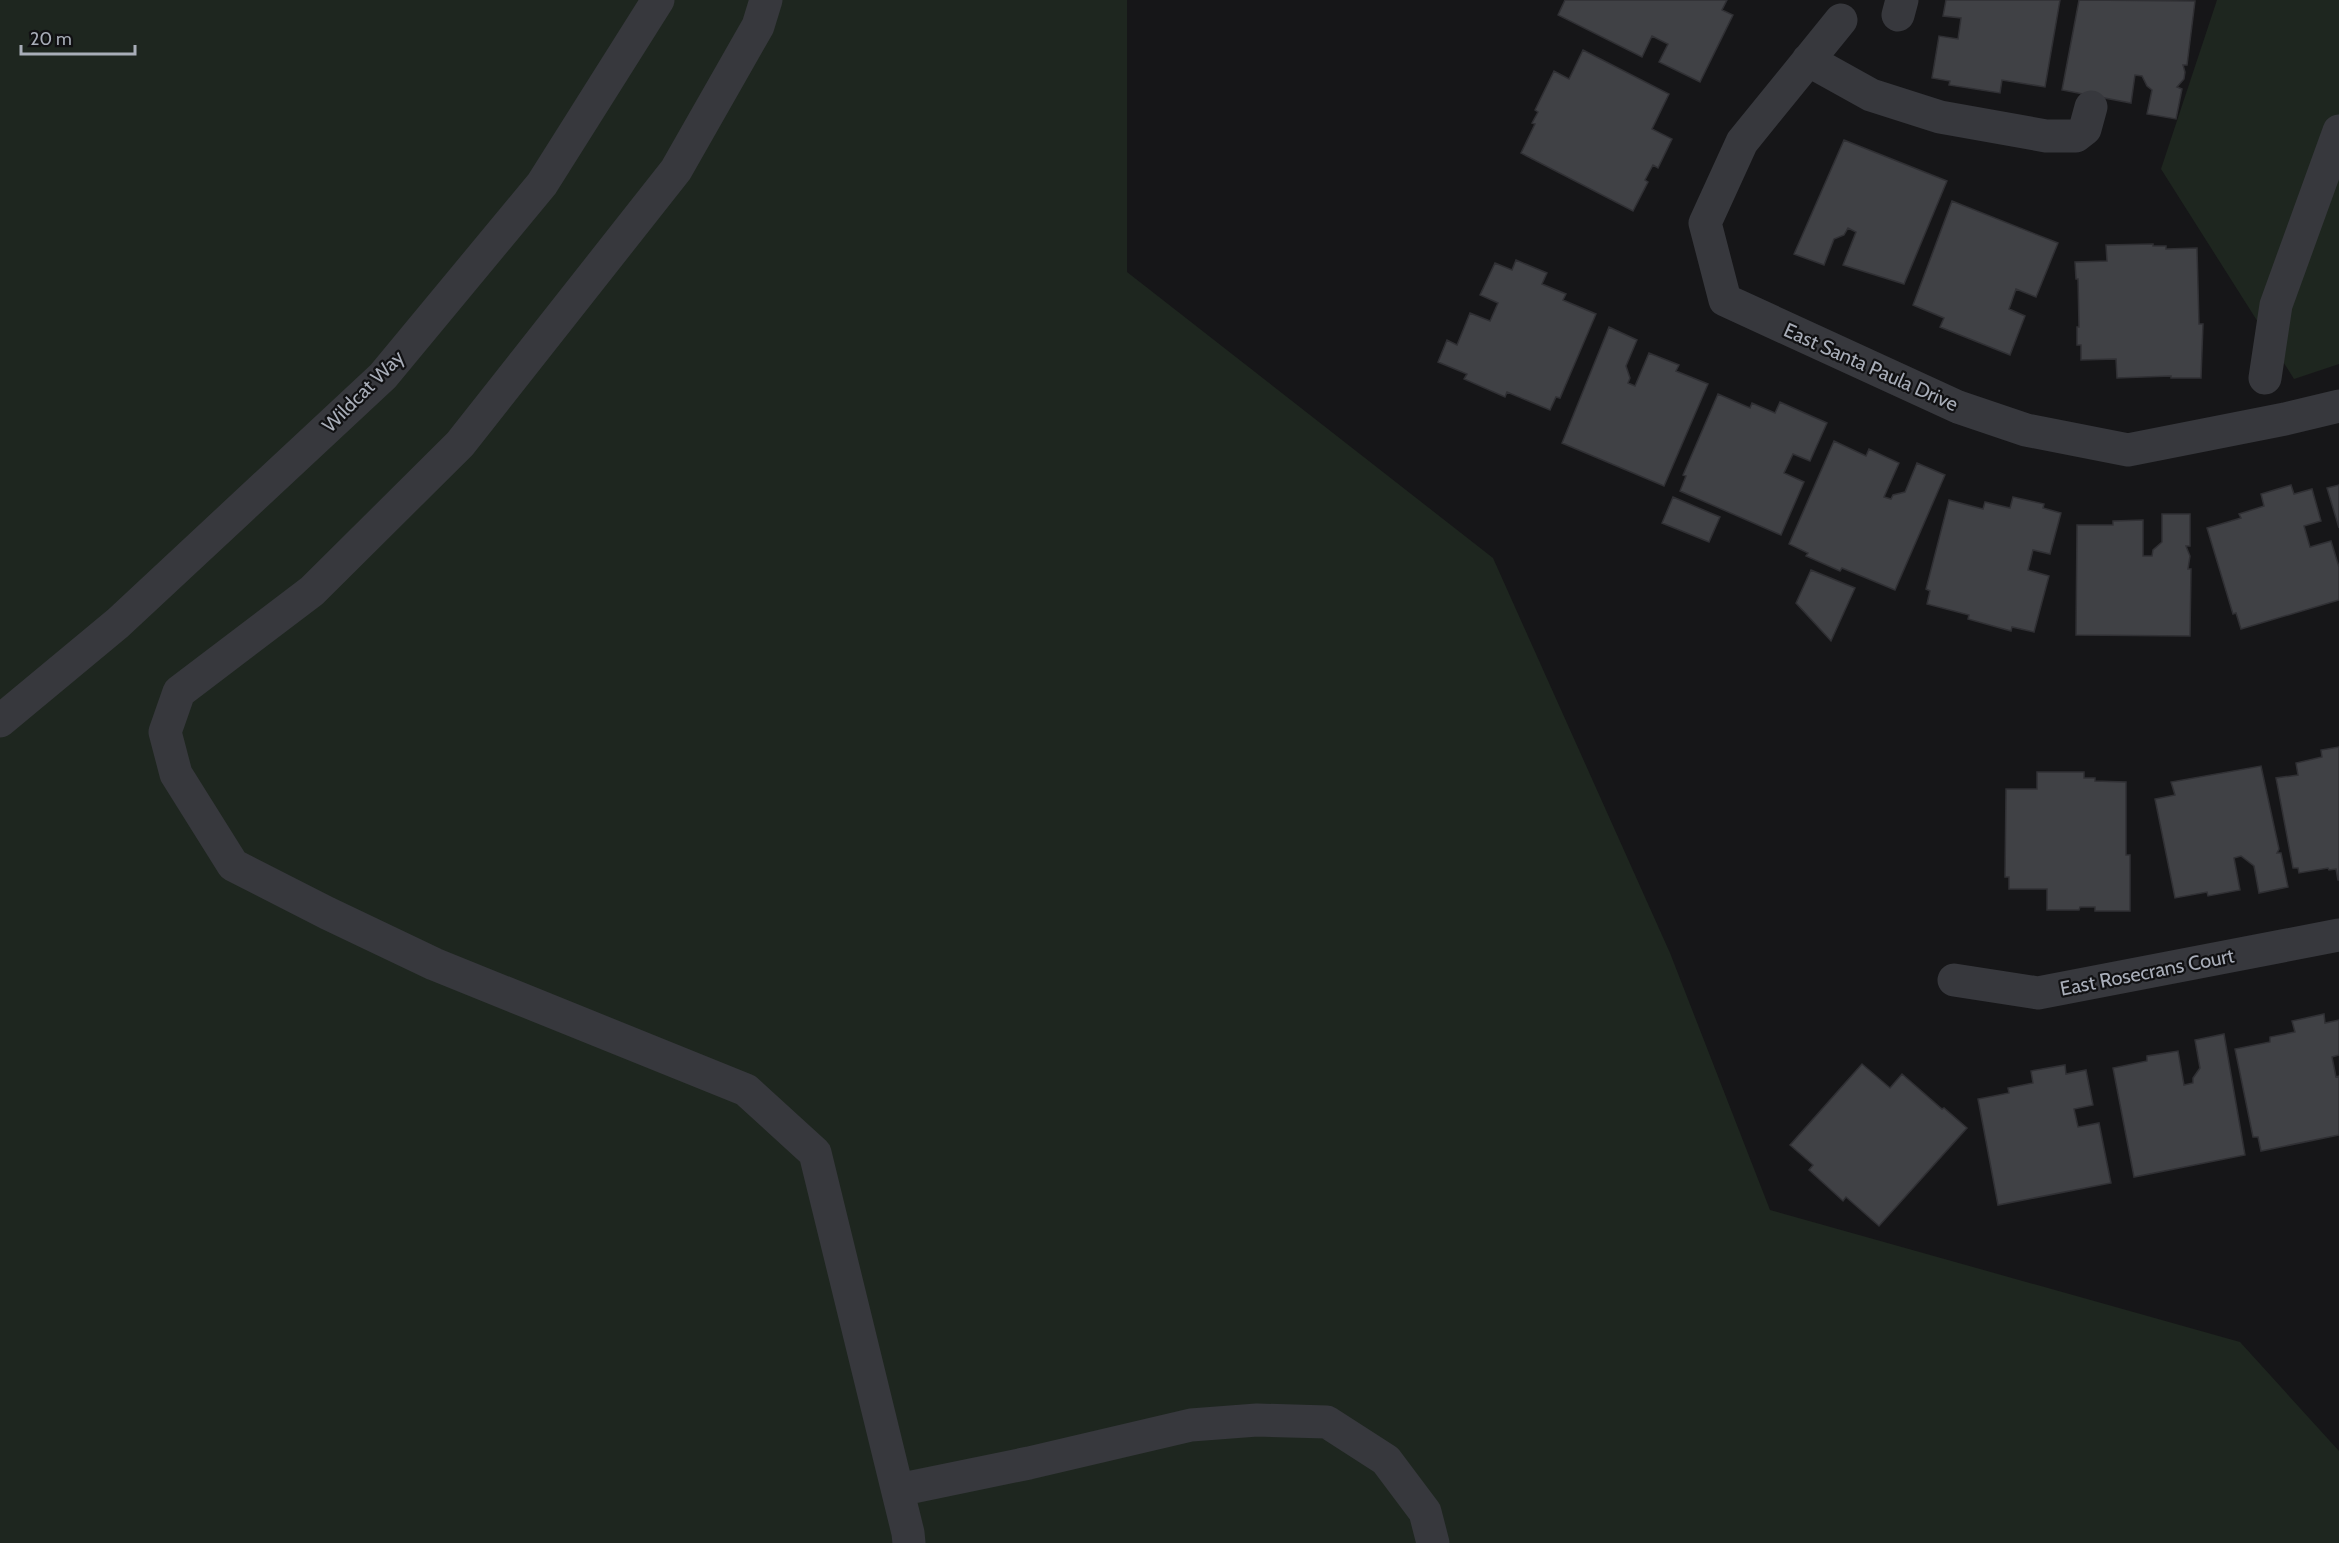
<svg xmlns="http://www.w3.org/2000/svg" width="2339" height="1543" viewBox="0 0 2339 1543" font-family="Cabin,sans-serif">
<rect width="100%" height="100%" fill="#161618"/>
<path fill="#1e261f" d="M 0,0 L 1127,0 L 1127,272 L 1493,558 L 1670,953 L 1770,1210 L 2240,1342 L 2339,1451 L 2339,1543 L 0,1543 Z
M 2217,0 L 2339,0 L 2339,364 L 2294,379 L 2161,169 Z"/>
<path fill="#404145" stroke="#303034" stroke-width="1.5" d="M 1565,0 L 1727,0 L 1722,10 L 1733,15 L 1700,82 L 1659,62 L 1668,44 L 1652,36 L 1642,57 L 1558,15 Z
M 1946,0 L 2060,0 L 2045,87 L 2002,80 L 2000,93 L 1949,85 L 1950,81 L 1932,78 L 1939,36 L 1958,39 L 1961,18 L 1943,16 Z
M 2079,0 L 2195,1 L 2187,65 L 2183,65 L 2185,72 L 2184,79 L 2177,87 L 2182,89 L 2176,119 L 2147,114 L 2152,90 L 2147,86 L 2142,76 L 2135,75 L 2131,103 L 2062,90 Z
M 1583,50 L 1669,94 L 1652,129 L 1672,139 L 1658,168 L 1653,165 L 1645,180 L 1648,182 L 1633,211 L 1521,153 L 1535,124 L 1532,123 L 1538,112 L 1535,110 L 1554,71 L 1569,79 Z
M 1844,140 L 1947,181 L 1904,284 L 1843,265 L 1856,232 L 1848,228 L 1844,235 L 1834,239 L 1824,265 L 1794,254 Z
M 1952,201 L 2058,243 L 2036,297 L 2016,289 L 2009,309 L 2025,316 L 2010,355 L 1940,327 L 1944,318 L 1913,305 Z
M 2153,244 L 2153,246 L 2166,246 L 2166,249 L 2197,248 L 2199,324 L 2203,324 L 2201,378 L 2171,378 L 2171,376 L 2117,378 L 2116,359 L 2081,360 L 2081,345 L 2077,345 L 2077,327 L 2079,327 L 2078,279 L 2076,279 L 2075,262 L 2107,261 L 2106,245 Z
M 1516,260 L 1547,273 L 1542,284 L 1566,294 L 1563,300 L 1596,314 L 1560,398 L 1556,397 L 1550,410 L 1507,392 L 1505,397 L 1464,379 L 1467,374 L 1438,362 L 1447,340 L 1457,345 L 1470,313 L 1490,321 L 1498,303 L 1480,295 L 1495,263 L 1512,270 Z
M 1609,327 L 1637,340 L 1626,366 L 1630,378 L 1628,383 L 1635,386 L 1649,353 L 1679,365 L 1676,371 L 1708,384 L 1664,486 L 1562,443 Z
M 1718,394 L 1750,408 L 1752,403 L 1775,413 L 1780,402 L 1827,423 L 1810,461 L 1793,454 L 1784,473 L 1804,482 L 1781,535 L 1680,491 L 1686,476 L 1683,475 Z
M 1834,441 L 1866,456 L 1869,449 L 1899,463 L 1884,497 L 1891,499 L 1893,495 L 1905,492 L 1917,463 L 1945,475 L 1895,590 L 1842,568 L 1840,571 L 1806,556 L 1808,553 L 1789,544 Z
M 2291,485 L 2294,494 L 2312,489 L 2321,521 L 2304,526 L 2310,547 L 2331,541 L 2339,567 L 2339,600 L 2241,629 L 2236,613 L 2233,614 L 2207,528 L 2241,518 L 2239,514 L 2264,506 L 2261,494 Z
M 2339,485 L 2339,528 L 2327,488 Z
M 1673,497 L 1720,517 L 1709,542 L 1662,523 Z
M 2013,497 L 2044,504 L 2043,508 L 2061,513 L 2050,554 L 2033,550 L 2028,570 L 2049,576 L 2034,632 L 2012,627 L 2011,631 L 1968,619 L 1969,615 L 1927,604 L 1930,591 L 1926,589 L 1949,500 L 1983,509 L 1985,502 L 2010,508 Z
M 2162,514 L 2190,514 L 2190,546 L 2186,546 L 2190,556 L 2188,569 L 2191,569 L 2190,636 L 2076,635 L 2077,525 L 2113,525 L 2113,521 L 2143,520 L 2143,556 L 2152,556 L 2153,550 L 2162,542 Z
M 1811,570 L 1855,588 L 1831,641 L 1796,603 Z
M 2339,747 L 2339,880 L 2338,880 L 2336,869 L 2329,870 L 2328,868 L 2299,873 L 2298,868 L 2293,868 L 2276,778 L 2298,775 L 2296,763 L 2322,757 L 2321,750 Z
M 2261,766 L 2279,849 L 2277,853 L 2281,853 L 2288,887 L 2259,893 L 2254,866 L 2241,856 L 2234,858 L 2240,890 L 2208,896 L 2207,892 L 2175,898 L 2155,799 L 2175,795 L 2171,782 Z
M 2037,772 L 2084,772 L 2084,778 L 2095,778 L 2095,781 L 2126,782 L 2126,855 L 2130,855 L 2130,911 L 2095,911 L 2095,907 L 2080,907 L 2079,910 L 2047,910 L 2047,889 L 2009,889 L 2009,877 L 2005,877 L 2006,789 L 2037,789 Z
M 2324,1014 L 2325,1023 L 2339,1020 L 2339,1055 L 2332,1057 L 2336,1077 L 2339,1076 L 2339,1135 L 2261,1151 L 2258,1137 L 2253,1137 L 2235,1049 L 2270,1042 L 2270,1037 L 2295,1032 L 2292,1021 Z
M 2224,1034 L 2245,1155 L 2134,1177 L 2113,1068 L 2147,1061 L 2147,1056 L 2178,1051 L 2184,1085 L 2193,1083 L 2193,1078 L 2200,1068 L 2195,1040 Z
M 1862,1064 L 1890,1088 L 1902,1074 L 1942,1109 L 1944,1108 L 1967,1128 L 1879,1226 L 1846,1197 L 1843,1201 L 1809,1170 L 1813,1165 L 1790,1145 Z
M 2065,1065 L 2066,1074 L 2086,1070 L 2093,1105 L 2074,1109 L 2078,1127 L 2099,1123 L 2111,1183 L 1998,1205 L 1978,1099 L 2009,1093 L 2008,1088 L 2033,1083 L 2031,1071 Z"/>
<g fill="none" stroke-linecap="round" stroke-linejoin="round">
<path stroke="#37383d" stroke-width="33" d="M 766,0 L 758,26 L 676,170 L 460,444 L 312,591 L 179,692 L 165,732 L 176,774 L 233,865 L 327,913 L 434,964 L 746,1090 L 815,1153 L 908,1533 L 909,1543
M 1898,15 L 1902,0
M 1841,20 L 1742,142 L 1705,223 L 1725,300 L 1958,407 L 2026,430 L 2128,450 L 2285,419 L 2339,406
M 1808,60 L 1871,95 L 1940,117 L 2046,136 L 2076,136 L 2085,129 L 2091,107
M 2265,378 L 2276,305 L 2339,131
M 0,721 L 118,623 L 383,376 L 542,184 L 658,0
M 1954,980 L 2038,993 L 2339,935
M 898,1490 L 1029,1463 L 1191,1425 L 1257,1420 L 1327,1422 L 1386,1460 L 1425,1512 L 1433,1543"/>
</g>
<g text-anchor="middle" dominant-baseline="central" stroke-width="4.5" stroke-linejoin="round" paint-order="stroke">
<g font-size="20" fill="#a8adb8" stroke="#111113">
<text transform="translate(1871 367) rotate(24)">East Santa Paula Drive</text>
<text transform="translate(363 391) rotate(-45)">Wildcat Way</text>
<text transform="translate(2147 972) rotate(-11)">East Rosecrans Court</text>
</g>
</g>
<path d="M21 45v9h114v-9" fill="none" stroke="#a8adb8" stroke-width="3"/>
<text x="30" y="45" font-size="18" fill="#a8adb8" stroke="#111113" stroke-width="4.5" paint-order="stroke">20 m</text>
</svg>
